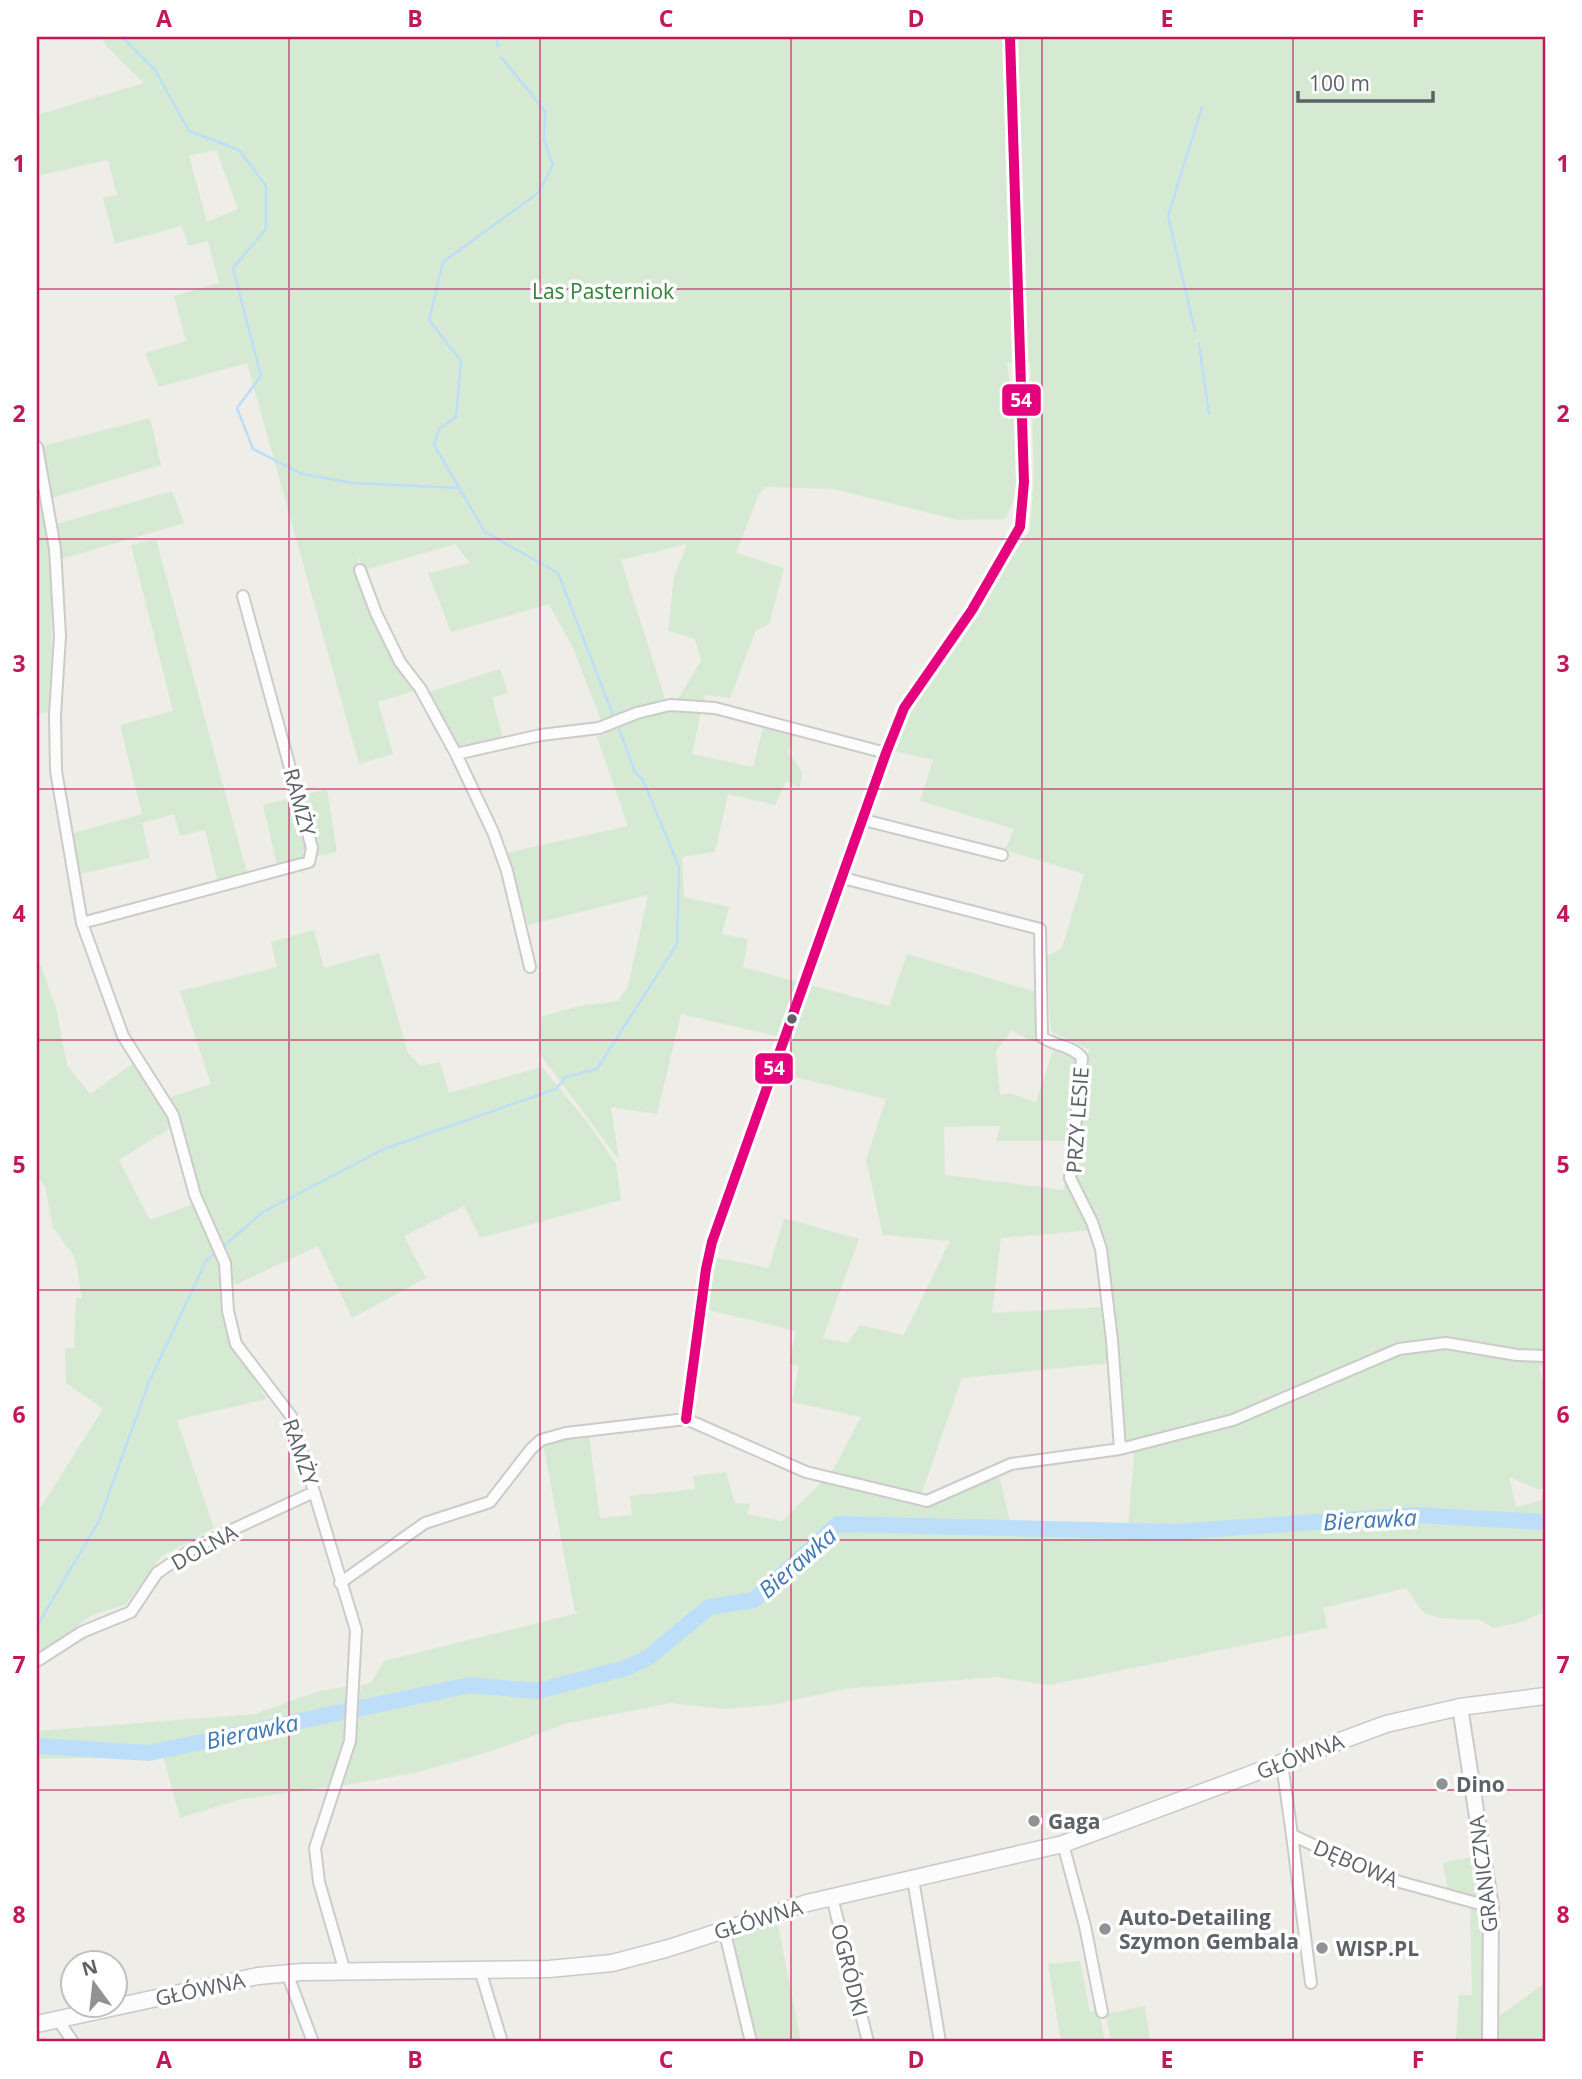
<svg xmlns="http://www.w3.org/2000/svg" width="1582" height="2079" viewBox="0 0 1582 2079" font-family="'Open Sans',sans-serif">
<rect width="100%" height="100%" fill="#eeede8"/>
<path fill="#d6ead3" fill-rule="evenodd" d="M 101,37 L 1545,37 L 1545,1365 L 1539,1367 L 1545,1388 L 1545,1487 L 1540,1490 L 1509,1477 L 1516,1507 L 1545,1499 L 1545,1611 L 1525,1621 L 1494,1628 L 1480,1620 L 1439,1618 L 1424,1613 L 1406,1588 L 1323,1608 L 1328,1628 L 1049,1685 L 997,1677 L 844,1689 L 771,1705 L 724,1709 L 671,1703 L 564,1724 L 489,1752 L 419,1772 L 340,1786 L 354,1738 L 358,1710 L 470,1687 L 541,1692 L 626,1670 L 659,1650 L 628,1662 L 538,1687 L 471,1682 L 359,1708 L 361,1685 L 371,1683 L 384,1661 L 586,1611 L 575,1612 L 543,1444 C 556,1440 576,1432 589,1436 L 600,1518 L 632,1515 L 630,1496 L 695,1489 L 693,1476 L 726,1472 L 735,1503 L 750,1504 L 747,1514 L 782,1521 L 823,1481 L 925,1505 L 999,1475 L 1011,1525 L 836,1522 L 793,1557 L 811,1556 L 839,1530 L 1211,1533 L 1281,1529 L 1259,1524 L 1128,1528 L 1134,1454 L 1121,1428 L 1111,1298 L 1076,1183 L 1089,1049 L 1051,1032 L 1046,957 L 1062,948 L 1084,874 L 1005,850 L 1014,829 L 920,801 L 933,760 L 895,751 L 910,711 L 1030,530 L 1034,475 L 1030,362 L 1007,363 L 1024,478 L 1005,519 L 957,520 L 833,489 L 767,487 L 759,494 L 736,553 L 784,568 L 769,624 L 756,630 L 730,698 L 705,695 L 703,702 L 678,699 L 701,661 L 695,639 L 668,631 L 674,577 L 687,544 L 621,560 L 665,699 L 602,723 L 573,648 L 549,604 L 451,632 L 428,573 L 470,563 L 455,544 L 364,570 L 357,554 L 362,587 L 413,691 L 378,702 L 393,754 L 359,764 L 247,363 L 159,387 L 145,353 L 186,341 L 174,296 L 219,283 L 208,241 L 188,246 L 182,226 L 115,244 L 103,198 L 117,195 L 108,160 L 37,176 L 37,115 L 144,83 L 108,48 ZM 216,150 L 238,209 L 207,222 L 189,156 Z
M 150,418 L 161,465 L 49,499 L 40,447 Z
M 37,472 L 51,549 L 52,712 L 37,714 Z
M 172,491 L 184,523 L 58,560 L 53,525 Z
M 156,539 L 247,873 L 218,883 L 205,830 L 180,836 L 174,814 L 142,823 L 150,858 L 77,875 L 70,834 L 142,814 L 120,725 L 173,711 L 131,545 Z
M 500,669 L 508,693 L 492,697 L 503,739 L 459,749 L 427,693 Z
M 672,711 L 701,712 L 692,754 L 753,767 L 763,727 L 794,734 L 788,753 L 802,771 L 800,788 L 786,781 L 775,805 L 728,794 L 715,852 L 682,857 L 684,897 L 729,907 L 722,934 L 748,939 L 743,967 L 798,982 L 780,1037 L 681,1014 L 657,1114 L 611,1107 L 619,1160 L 539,1053 L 542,1016 L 580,1006 L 618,1001 L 628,986 L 648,895 L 528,925 L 506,853 L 628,826 L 597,737 L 637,718 Z
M 327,789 L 337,852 L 277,865 L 263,805 Z
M 314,930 L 324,968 L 379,953 L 408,1053 L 420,1066 L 440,1062 L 449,1093 L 542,1067 L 588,1123 L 616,1164 L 621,1200 L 480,1238 L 464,1206 L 404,1236 L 426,1278 L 352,1318 L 318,1246 L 235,1285 L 227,1259 L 197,1192 L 170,1097 L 211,1084 L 180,991 L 277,967 L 271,942 Z
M 907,954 L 1037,992 L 1037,1043 L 1011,1031 L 996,1051 L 1000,1095 L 1009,1093 L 1036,1102 L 1053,1051 L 1076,1059 L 1079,1073 L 1068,1141 L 996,1141 L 1000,1126 L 944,1127 L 945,1175 L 1064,1190 L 1065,1175 L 1092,1230 L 1001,1238 L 992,1313 L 1105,1307 L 1112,1363 L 962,1378 L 921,1495 L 832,1472 L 861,1417 L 792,1402 L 799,1366 L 789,1364 L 796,1331 L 704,1309 L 713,1257 L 769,1268 L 784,1218 L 859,1239 L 823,1338 L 848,1343 L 860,1325 L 904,1335 L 950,1241 L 883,1235 L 866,1160 L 886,1099 L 782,1074 L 810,985 L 889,1006 Z
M 37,955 L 56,1008 L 67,1065 L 90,1094 L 135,1062 L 172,1127 L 119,1160 L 150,1220 L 193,1204 L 219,1262 L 224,1290 L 219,1293 L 234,1349 L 267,1399 L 177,1420 L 214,1528 L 162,1556 L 126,1604 L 92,1615 L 37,1656 L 37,1513 L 103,1409 L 66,1383 L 65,1348 L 74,1348 L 76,1298 L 82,1299 L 75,1258 L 53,1227 L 45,1187 L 37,1175 Z
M 346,1687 L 344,1739 L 329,1787 L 241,1799 L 180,1818 L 163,1756 L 37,1759 L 37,1731 L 255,1714 L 319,1691 Z
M 1480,1855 L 1483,1882 L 1478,1882 L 1479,1899 L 1448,1891 L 1443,1863 Z
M 1470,1905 L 1486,1912 L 1486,2042 L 1456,2042 L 1459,1995 L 1472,1995 Z
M 777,1920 L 801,2042 L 754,2042 L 731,1936 Z
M 1080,1961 L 1090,2012 L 1099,2010 L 1105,2042 L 1061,2042 L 1048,1964 Z
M 1545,1983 L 1545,2042 L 1496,2042 L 1498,2017 Z
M 1145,2006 L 1150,2041 L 1111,2042 L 1106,2014 Z"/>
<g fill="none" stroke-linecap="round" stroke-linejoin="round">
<path stroke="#bcdef8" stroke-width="2.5" d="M 122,37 L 155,70 L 189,131 L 239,150 L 266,186 L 266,229 L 233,268 L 261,376 L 237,408 L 253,449 L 302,474 L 353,483 L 459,488
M 497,37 L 498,46
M 501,57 L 545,111 L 544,140 L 553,165 L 538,193 L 443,262 L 429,320 L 461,361 L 456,417 L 439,429 L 434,445 L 485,532 L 558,573 L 613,715
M 1195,331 L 1168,216 L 1202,107
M 1199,344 L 1209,414
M 225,1245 L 263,1212 L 384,1149 L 556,1089 L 566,1077 L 597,1069 L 677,944 L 679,867 L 643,780 L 635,772 L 619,729
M 37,1626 L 99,1521 L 149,1382 L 206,1261 L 213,1255"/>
<path stroke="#bcdef8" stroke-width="16" d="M 37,1746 L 149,1753 L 470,1685 L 537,1691 L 626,1668 L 649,1657 L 709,1607 L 754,1600 L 838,1524 L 1174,1532 L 1415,1515 L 1545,1522"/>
<defs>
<path id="minor" d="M 37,447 L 55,549 L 60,636 L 55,715 L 56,771 L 82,923 L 123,1036 L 173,1115 L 195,1195 L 225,1263 L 228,1311 L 236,1344 L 291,1416 L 356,1630 L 350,1741 L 315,1848 L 319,1882 L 345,1972
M 360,570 L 376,613 L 400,662 L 420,688 L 456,754 L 493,832 L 507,871 L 530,967
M 456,754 L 541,735 L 599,728 L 637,713 L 670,705 L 715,708 L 886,753
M 864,820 L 1002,855
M 843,878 L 1040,929 L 1042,1037 C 1055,1046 1073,1046 1082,1058 L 1070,1178 L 1092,1222 L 1101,1249 L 1112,1340 L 1120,1449
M 82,923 L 309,862 L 312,848 L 243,596
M 686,1419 L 706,1269 L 712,1242 L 886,753 L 904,708 L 972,610 L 1020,527 L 1024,482 L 1010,37
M 340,1583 L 425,1523 L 490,1502 L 531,1449 L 541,1440 L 566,1433 L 686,1419 L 806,1472 L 927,1501 L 1011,1464 L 1120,1449 L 1233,1420 L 1399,1349 L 1446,1343 L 1517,1355 L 1545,1356
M 37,1661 L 82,1632 L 131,1612 L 157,1573 L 195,1547 L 314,1492
M 1282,1764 L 1292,1835 L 1382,1877 L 1491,1907
M 1292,1835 L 1311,1983
M 1063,1844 L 1085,1926 L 1102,2012
M 913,1879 L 940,2042
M 832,1897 L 868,2042
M 724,1929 L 751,2042
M 480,1970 L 502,2042
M 287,1973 L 313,2042
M 58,2020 L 73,2042"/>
<path id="tertiary" d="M 1460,1707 L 1491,1907 L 1490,2042"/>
<path id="secondary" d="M 37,2024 L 258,1976 L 302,1972 L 549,1969 L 612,1963 L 669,1948 L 807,1903 L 1063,1844 L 1386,1724 L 1460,1707 L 1545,1696"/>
</defs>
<use href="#minor" stroke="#cbcbca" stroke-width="14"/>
<use href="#tertiary" stroke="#cbcbca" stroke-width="18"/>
<use href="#secondary" stroke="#c9cac9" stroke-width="19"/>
<use href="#minor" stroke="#fcfcfc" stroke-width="10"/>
<use href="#tertiary" stroke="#fcfcfc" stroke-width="14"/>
<use href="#secondary" stroke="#fcfcfc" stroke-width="16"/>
<defs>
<path id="bus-1" d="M 686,1419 L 706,1269 L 712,1242 L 886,753 L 904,708 L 972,610 L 1020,527 L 1024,482 L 1010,37"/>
</defs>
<use href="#bus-1" stroke="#fff" stroke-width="16"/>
<use href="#bus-1" stroke="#e5007d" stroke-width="10"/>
</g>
<path fill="none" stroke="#c2185b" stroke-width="2" stroke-opacity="0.55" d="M 289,37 L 289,2042M 540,37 L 540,2042M 791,37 L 791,2042M 1042,37 L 1042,2042M 1293,37 L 1293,2042M 37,289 L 1545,289M 37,539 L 1545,539M 37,789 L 1545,789M 37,1040 L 1545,1040M 37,1290 L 1545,1290M 37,1540 L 1545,1540M 37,1790 L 1545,1790"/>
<circle fill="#5d6267" stroke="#fff" stroke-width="2.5" cx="792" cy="1019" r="6"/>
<g fill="#909394" stroke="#fff" stroke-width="2.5">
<circle cx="1442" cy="1784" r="7"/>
<circle cx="1034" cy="1821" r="7"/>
<circle cx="1105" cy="1929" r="7"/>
<circle cx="1322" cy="1948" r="7"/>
</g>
<g text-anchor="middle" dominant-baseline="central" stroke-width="7" stroke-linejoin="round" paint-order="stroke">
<g font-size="21" fill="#318236" stroke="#fff">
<text x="603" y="291">Las Pasterniok</text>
</g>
<g font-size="21" fill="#5d6267" stroke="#fff">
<text transform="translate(300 802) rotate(75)">RAMŻY</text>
<text transform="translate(1077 1120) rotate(-86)">PRZY LESIE</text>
<text transform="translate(301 1452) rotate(71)">RAMŻY</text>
<text transform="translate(204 1547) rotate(-29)">DOLNA</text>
<text transform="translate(1300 1756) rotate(-21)">GŁÓWNA</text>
<text transform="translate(1356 1863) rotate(23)">DĘBOWA</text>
<text transform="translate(1483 1874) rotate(-97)">GRANICZNA</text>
<text transform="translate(758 1919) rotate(-17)">GŁÓWNA</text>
<text transform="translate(850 1970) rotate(76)">OGRÓDKI</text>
<text transform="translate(200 1989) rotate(-12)">GŁÓWNA</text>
</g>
<g font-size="21" font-weight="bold" fill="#5d6267" stroke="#fff" text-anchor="start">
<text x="1456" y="1784">Dino</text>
<text x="1048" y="1821">Gaga</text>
<text x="1119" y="1917">Auto-Detailing<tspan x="1119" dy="24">Szymon Gembala</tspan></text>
<text x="1336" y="1948">WISP.PL</text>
</g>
<g font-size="23" font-style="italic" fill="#4078b5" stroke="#fff">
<text transform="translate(1370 1519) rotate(-3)">Bierawka</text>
<text transform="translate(797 1562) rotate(-41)">Bierawka</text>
<text transform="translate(252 1731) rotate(-12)">Bierawka</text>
</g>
</g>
<g stroke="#fff" stroke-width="2.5">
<rect x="1001" y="383" width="41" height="34" rx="7" fill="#e5007d"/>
<rect x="754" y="1052" width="40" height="33" rx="7" fill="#e5007d"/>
</g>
<g font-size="19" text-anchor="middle" font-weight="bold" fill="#fff">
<text x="1021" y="407">54</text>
<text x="774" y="1075">54</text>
</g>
<rect width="1582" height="2079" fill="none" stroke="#ffffff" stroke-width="77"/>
<g transform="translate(94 1984) rotate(345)"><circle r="33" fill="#ffffff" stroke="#bec0c2" stroke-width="2"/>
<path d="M0-5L12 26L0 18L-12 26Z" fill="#909394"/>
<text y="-10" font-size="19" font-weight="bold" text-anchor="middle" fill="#5d6267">N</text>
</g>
<path d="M1298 91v10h135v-10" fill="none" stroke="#5d6267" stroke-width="3.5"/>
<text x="1309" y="91" font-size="21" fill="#5d6267" stroke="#ffffff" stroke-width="5" paint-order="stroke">100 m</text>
<rect x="38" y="38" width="1506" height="2002" fill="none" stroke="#c2185b" stroke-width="2.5"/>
<g font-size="23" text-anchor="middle" font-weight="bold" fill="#c2185b">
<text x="164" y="27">A</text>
<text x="415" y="27">B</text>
<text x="666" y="27">C</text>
<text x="916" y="27">D</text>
<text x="1167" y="27">E</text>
<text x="1418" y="27">F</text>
<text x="19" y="172">1</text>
<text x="1563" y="172">1</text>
<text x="19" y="422">2</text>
<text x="1563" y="422">2</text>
<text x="19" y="672">3</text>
<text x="1563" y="672">3</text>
<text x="19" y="922">4</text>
<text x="1563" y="922">4</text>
<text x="19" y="1173">5</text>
<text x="1563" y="1173">5</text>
<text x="19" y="1423">6</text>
<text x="1563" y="1423">6</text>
<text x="19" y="1673">7</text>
<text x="1563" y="1673">7</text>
<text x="19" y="1923">8</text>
<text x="1563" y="1923">8</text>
<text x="164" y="2068">A</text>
<text x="415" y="2068">B</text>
<text x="666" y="2068">C</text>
<text x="916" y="2068">D</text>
<text x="1167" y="2068">E</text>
<text x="1418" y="2068">F</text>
</g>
</svg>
